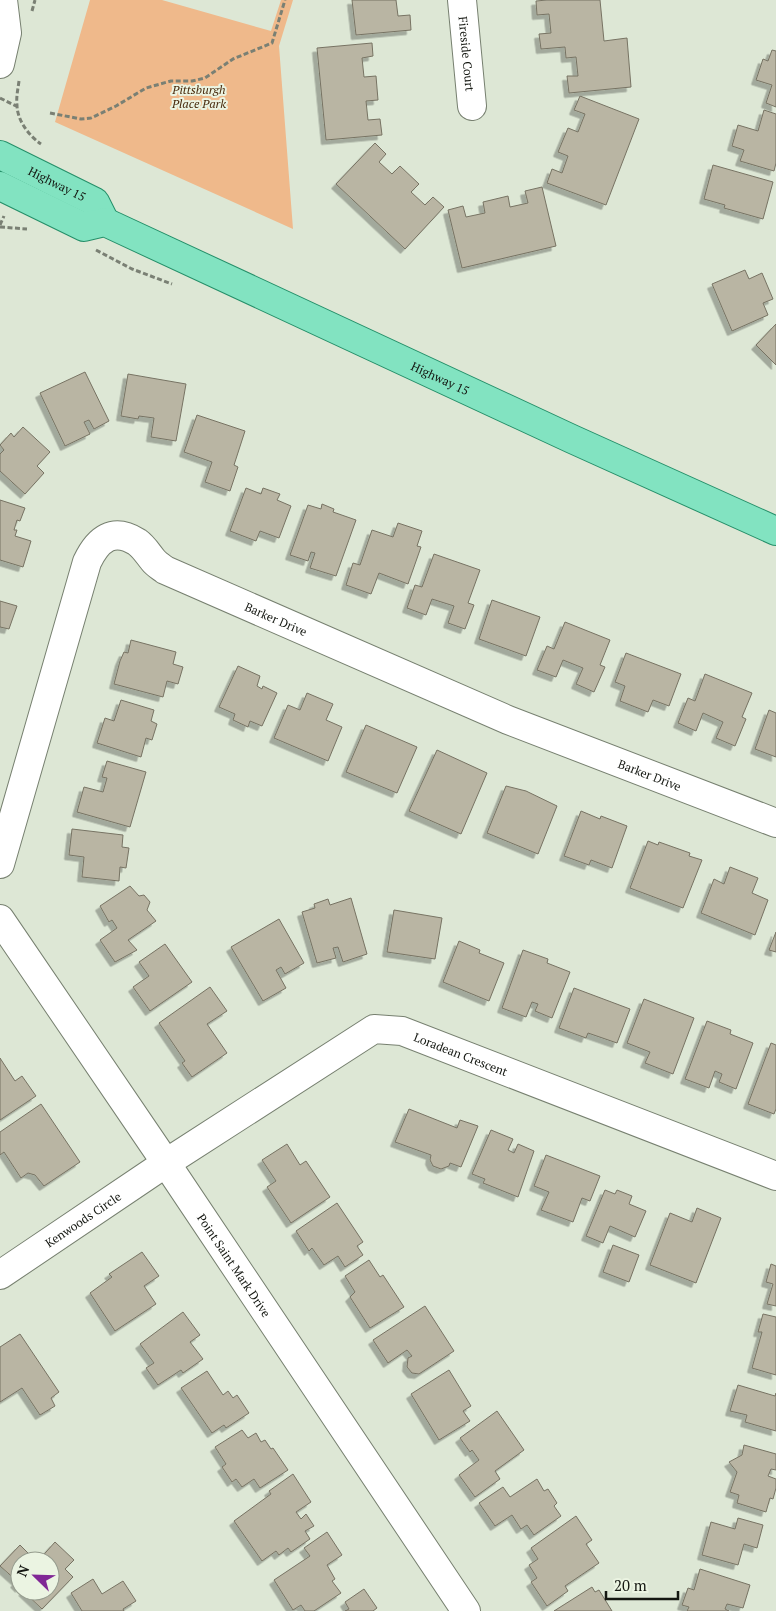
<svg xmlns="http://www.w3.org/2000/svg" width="776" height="1611" viewBox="0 0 776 1611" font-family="'PT Serif',serif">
<defs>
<filter id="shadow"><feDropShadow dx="-4.5" dy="4.5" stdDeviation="0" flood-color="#0004"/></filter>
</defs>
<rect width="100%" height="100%" fill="#dde7d5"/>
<path fill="#efb98b" d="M 90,0 L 162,0 L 271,31 L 281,0 L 293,0 L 279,46 L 293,229 L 55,122 Z"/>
<path fill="#b9b5a3" stroke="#777363" filter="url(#shadow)" d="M 352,0 L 396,0 L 398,16 L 410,15 L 411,30 L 356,35 Z
M 547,0 L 600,0 L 604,41 L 627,38 L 631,87 L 569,93 L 567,76 L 578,76 L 576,57 L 566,58 L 565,47 L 541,49 L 539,34 L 551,33 L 549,14 L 537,15 L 536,1 Z
M 372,43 L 373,56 L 362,58 L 364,77 L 376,76 L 378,100 L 366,101 L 368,120 L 380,119 L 382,135 L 326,140 L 317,48 Z
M 772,50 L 776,51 L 776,107 L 766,103 L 772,85 L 756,80 L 763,59 L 768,61 Z
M 580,96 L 639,119 L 606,205 L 547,183 L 552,169 L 562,173 L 568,156 L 558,152 L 568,128 L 578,132 L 585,114 L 574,110 Z
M 764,110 L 776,114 L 776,163 L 774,171 L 740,161 L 744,150 L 732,146 L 738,125 L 758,131 Z
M 375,143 L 386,154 L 379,162 L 392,174 L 400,166 L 419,184 L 411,192 L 425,205 L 433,197 L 444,207 L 405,249 L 336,184 Z
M 713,165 L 773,182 L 763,219 L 724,208 L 725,205 L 704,199 Z
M 542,187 L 556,246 L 462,268 L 448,210 L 463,206 L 466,217 L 485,213 L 483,202 L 508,196 L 510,207 L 528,203 L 525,191 Z
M 745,270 L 749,279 L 762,273 L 773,299 L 763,303 L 768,315 L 732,331 L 712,284 Z
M 776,324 L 776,365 L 756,345 Z
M 85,372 L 109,421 L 94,429 L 89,420 L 84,422 L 90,434 L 65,446 L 40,393 Z
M 128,374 L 186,384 L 176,441 L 151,437 L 154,418 L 139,416 L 138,419 L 121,416 Z
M 197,415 L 245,431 L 234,465 L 238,467 L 230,491 L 205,482 L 212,462 L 184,452 Z
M 23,427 L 50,452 L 37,466 L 44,473 L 25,494 L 0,471 L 0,454 L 4,450 L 0,445 L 11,433 L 14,437 Z
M 246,488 L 261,494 L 263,488 L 280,494 L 277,500 L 291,506 L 279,538 L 260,531 L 256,541 L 230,531 Z
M 0,500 L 25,508 L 20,521 L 17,520 L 14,530 L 17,530 L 15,536 L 31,541 L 23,567 L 0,560 Z
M 322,504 L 334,509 L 333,512 L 356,520 L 336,576 L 310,568 L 315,553 L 311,552 L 308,561 L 290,555 L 308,505 L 321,509 Z
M 398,523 L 422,531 L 417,546 L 421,547 L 408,584 L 379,573 L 371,594 L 346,585 L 353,563 L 360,565 L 372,530 L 393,537 Z
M 434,554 L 480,570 L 468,603 L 474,605 L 465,629 L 448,623 L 454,606 L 432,599 L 426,615 L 407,608 L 415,585 L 422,587 Z
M 492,600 L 540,617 L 526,656 L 479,639 Z
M 0,601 L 17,606 L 9,629 L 0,627 Z
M 565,622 L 610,640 L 600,665 L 605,667 L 594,692 L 576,684 L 583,668 L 563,660 L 556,677 L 537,670 L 547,646 L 554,649 Z
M 131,640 L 176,652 L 173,664 L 183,667 L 178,684 L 167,681 L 163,697 L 114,684 L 120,661 L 124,652 L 128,653 Z
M 626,653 L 681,674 L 669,706 L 653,700 L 648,712 L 620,701 L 625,686 L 615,682 Z
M 238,666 L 260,676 L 257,686 L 262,689 L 263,686 L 277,693 L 262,726 L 250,721 L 248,727 L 233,720 L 235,714 L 219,707 Z
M 705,674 L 752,693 L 742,717 L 746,719 L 735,746 L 716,738 L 723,722 L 703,713 L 696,731 L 678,723 L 688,698 L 695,701 Z
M 307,693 L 333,704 L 326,720 L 342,727 L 328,761 L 274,738 L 288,705 L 300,710 Z
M 121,700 L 154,710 L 151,721 L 157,724 L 152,740 L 146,738 L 141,757 L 97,743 L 105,718 L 114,721 Z
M 769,710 L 776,713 L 776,757 L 755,749 Z
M 366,725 L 417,747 L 397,793 L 346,772 Z
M 437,750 L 487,773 L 461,834 L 409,811 Z
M 107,761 L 146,772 L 130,827 L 77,812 L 84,787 L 103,792 L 107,778 L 102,777 Z
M 506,786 L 526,791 L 557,806 L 538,854 L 487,833 Z
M 581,811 L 600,819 L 601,816 L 627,826 L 612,868 L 591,860 L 589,865 L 564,856 Z
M 72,829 L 123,835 L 122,847 L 129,848 L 126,868 L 120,867 L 119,881 L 82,877 L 84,857 L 69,855 Z
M 648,841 L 658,845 L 659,842 L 690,853 L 689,856 L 702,860 L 683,908 L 630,888 Z
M 730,867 L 758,878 L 752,893 L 768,900 L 755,935 L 701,913 L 714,879 L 724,884 Z
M 130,886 L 139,896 L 144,895 L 150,902 L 147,910 L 156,921 L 128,940 L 137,950 L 115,962 L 100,940 L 117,928 L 112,920 L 109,922 L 100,906 Z
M 351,898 L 367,954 L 343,962 L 338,947 L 333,948 L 336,958 L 317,963 L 302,912 L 315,908 L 314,904 L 328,899 L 330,905 Z
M 394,910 L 442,918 L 435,959 L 387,952 Z
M 279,919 L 304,963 L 285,974 L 281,967 L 276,970 L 286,988 L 263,1001 L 231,947 Z
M 776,932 L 776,952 L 769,950 Z
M 459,941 L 480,950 L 479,953 L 504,963 L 489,1001 L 443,982 Z
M 165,944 L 192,982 L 150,1011 L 133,987 L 149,976 L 139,962 Z
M 523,950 L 548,959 L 547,963 L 570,972 L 552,1018 L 535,1011 L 538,1004 L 532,1002 L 526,1017 L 502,1008 Z
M 210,987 L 227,1011 L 207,1024 L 227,1053 L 192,1077 L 182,1063 L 185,1061 L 159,1023 Z
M 574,988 L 630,1009 L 617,1043 L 588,1033 L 586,1038 L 559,1028 Z
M 644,999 L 694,1018 L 673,1074 L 645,1063 L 650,1052 L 627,1043 Z
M 707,1021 L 731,1030 L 730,1034 L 753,1043 L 736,1089 L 719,1082 L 722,1074 L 715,1071 L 709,1088 L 685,1079 Z
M 771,1043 L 776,1045 L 776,1109 L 774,1114 L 748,1104 Z
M 0,1058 L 15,1081 L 22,1076 L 36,1096 L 0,1120 Z
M 41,1104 L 80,1162 L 44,1186 L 35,1175 L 28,1173 L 21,1178 L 4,1152 L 0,1155 L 0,1132 Z
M 409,1109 L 457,1128 L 460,1120 L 478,1126 L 461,1167 L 450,1163 L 449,1166 L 441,1169 L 433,1166 L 430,1160 L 431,1155 L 395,1142 Z
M 491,1130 L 513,1139 L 508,1150 L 514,1153 L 518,1144 L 534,1151 L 518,1197 L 483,1183 L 485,1179 L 472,1174 Z
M 287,1144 L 300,1165 L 306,1161 L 330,1197 L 291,1223 L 267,1187 L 276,1181 L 262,1160 Z
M 546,1155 L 600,1176 L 590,1201 L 582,1198 L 573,1222 L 541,1210 L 549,1192 L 534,1186 Z
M 605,1190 L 615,1194 L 617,1190 L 632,1196 L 629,1204 L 646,1211 L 635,1237 L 610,1226 L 603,1243 L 586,1236 Z
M 337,1203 L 363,1242 L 357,1246 L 363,1255 L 345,1267 L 338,1256 L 324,1265 L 312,1248 L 309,1251 L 296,1231 Z
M 697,1208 L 721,1218 L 696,1283 L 650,1265 L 670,1213 L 692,1222 Z
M 613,1245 L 639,1255 L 629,1282 L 603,1272 Z
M 142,1252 L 159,1276 L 144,1286 L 156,1304 L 115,1331 L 90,1293 L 112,1277 L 109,1274 Z
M 369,1260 L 380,1277 L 383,1275 L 404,1307 L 370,1328 L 350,1297 L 355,1292 L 345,1276 Z
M 771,1264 L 776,1266 L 776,1306 L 767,1304 L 773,1284 L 766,1282 Z
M 425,1306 L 454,1351 L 419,1374 L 412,1373 L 407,1367 L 408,1358 L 412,1356 L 407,1350 L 388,1363 L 373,1340 Z
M 183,1312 L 200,1335 L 190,1342 L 203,1359 L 183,1373 L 181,1370 L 158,1385 L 146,1368 L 154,1363 L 140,1344 Z
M 763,1314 L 776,1317 L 776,1375 L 752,1368 L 762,1332 L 758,1332 Z
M 20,1334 L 59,1392 L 51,1398 L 55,1406 L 40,1415 L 22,1388 L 0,1402 L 0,1347 Z
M 449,1370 L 471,1406 L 463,1411 L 470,1421 L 439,1440 L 411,1394 Z
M 207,1371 L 223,1395 L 228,1391 L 233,1398 L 237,1395 L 249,1413 L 226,1428 L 224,1425 L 212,1433 L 181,1388 Z
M 738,1385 L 775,1396 L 776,1393 L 776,1431 L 745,1422 L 747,1415 L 730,1411 Z
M 497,1411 L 524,1450 L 495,1471 L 500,1479 L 475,1497 L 459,1475 L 479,1460 L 472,1450 L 470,1452 L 460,1438 Z
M 242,1430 L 248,1438 L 256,1433 L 261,1442 L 265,1440 L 271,1449 L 273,1448 L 288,1470 L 260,1488 L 254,1479 L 242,1487 L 236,1479 L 232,1482 L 222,1467 L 226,1464 L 215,1447 Z
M 744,1445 L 776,1454 L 776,1470 L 771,1469 L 768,1476 L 776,1479 L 776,1488 L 773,1499 L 770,1498 L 766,1512 L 737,1503 L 739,1495 L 730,1492 L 737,1472 L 729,1462 L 742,1455 Z
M 293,1474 L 311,1502 L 296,1512 L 301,1519 L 306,1514 L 314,1526 L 305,1531 L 310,1539 L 291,1552 L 288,1548 L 279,1555 L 276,1551 L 262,1561 L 234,1521 L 271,1494 L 269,1491 Z
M 537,1479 L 544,1491 L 548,1489 L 557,1503 L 554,1506 L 561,1516 L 534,1535 L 527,1525 L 521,1529 L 512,1515 L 495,1526 L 479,1503 L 503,1487 L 510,1497 Z
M 576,1516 L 592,1540 L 586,1544 L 599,1563 L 565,1586 L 568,1591 L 547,1606 L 531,1582 L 537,1578 L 529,1565 L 538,1559 L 531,1548 Z
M 738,1518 L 763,1525 L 757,1548 L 744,1544 L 738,1565 L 702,1555 L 711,1522 L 735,1529 Z
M 327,1532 L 342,1555 L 327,1565 L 335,1579 L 332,1581 L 341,1593 L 314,1611 L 305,1611 L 301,1605 L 293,1610 L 274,1580 L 310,1556 L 304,1548 Z
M 55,1542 L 74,1560 L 65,1569 L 73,1577 L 42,1609 L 23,1591 L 50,1591 L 50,1561 L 38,1561 Z
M 20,1545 L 36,1561 L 20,1561 L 20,1588 L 15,1583 L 17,1581 L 0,1566 Z
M 700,1569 L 750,1585 L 743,1608 L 727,1604 L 725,1609 L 729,1611 L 687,1611 L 689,1607 L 682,1605 L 688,1588 L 694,1590 Z
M 93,1579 L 102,1594 L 123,1581 L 136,1601 L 123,1609 L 124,1611 L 82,1611 L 71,1593 Z
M 592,1587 L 595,1592 L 599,1590 L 612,1611 L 554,1611 Z
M 364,1589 L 377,1608 L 373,1611 L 345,1611 L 349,1609 L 345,1602 Z"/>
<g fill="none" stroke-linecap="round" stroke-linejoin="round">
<defs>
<g id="minor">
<path id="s1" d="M 462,0 L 472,106"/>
<path d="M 0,64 L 7,33 L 3,0"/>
<path id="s2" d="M 0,864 L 87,562 C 98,539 113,527 137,542 C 144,547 148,554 153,560 C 156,564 161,567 165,570 L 508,720 L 776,823"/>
<path id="s3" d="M 0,919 L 166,1163 L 466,1611"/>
<path id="s4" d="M 0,1275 L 166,1163 L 374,1029 L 402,1031 L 776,1176"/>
</g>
<g id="major">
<path id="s5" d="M 0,155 L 95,202 L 105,222"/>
<path id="s6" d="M 0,186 L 84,227 L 105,222 L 572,439 L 776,531"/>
</g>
</defs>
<use href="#minor" stroke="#778070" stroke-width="30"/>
<use href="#major" stroke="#258f69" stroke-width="30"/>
<path stroke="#7a8074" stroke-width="3" stroke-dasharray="5 2.5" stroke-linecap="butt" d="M 32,11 L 35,0
M 19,81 C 18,89 16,97 17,105 C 17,120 29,136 41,144
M 0,98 L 16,106
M 50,113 L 81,119 L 91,118 L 116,106 L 146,88 L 171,81 L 192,81 L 205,78 L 233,59 L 272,43 L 285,0
M 0,225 L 4,216
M 0,227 L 27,229
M 96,250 L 132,269 L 172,284"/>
<use href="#minor" stroke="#fff" stroke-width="28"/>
<use href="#major" stroke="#82e3c1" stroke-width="28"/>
</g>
<g text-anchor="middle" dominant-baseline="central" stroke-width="4" stroke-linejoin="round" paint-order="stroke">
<g font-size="12" fill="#141711" stroke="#ebf4e2">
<text stroke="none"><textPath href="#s1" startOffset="54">Fireside Court</textPath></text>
<text stroke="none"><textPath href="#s5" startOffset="64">Highway 15</textPath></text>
<text stroke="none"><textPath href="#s6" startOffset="485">Highway 15</textPath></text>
<text stroke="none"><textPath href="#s2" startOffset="539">Barker Drive</textPath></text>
<text stroke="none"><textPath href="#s2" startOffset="944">Barker Drive</textPath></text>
<text stroke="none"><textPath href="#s4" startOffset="539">Loradean Crescent</textPath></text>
<text stroke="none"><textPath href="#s4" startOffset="100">Kenwoods Circle</textPath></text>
<text stroke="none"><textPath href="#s3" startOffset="418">Point Saint Mark Drive</textPath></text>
</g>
<g font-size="12" font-style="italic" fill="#492b0d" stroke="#ebf4e2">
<text x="199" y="89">Pittsburgh<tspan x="199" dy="14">Place Park</tspan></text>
</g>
</g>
<g transform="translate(35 1576) rotate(293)"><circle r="24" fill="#ebf4e2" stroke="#959c8e"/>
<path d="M0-4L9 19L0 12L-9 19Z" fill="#802795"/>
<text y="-8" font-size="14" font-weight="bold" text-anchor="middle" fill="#141711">N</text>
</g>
<path d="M606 1591v8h72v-8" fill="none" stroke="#141711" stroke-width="2.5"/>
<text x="614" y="1591" font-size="15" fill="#141711" stroke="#ebf4e2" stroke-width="4" paint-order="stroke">20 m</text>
</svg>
